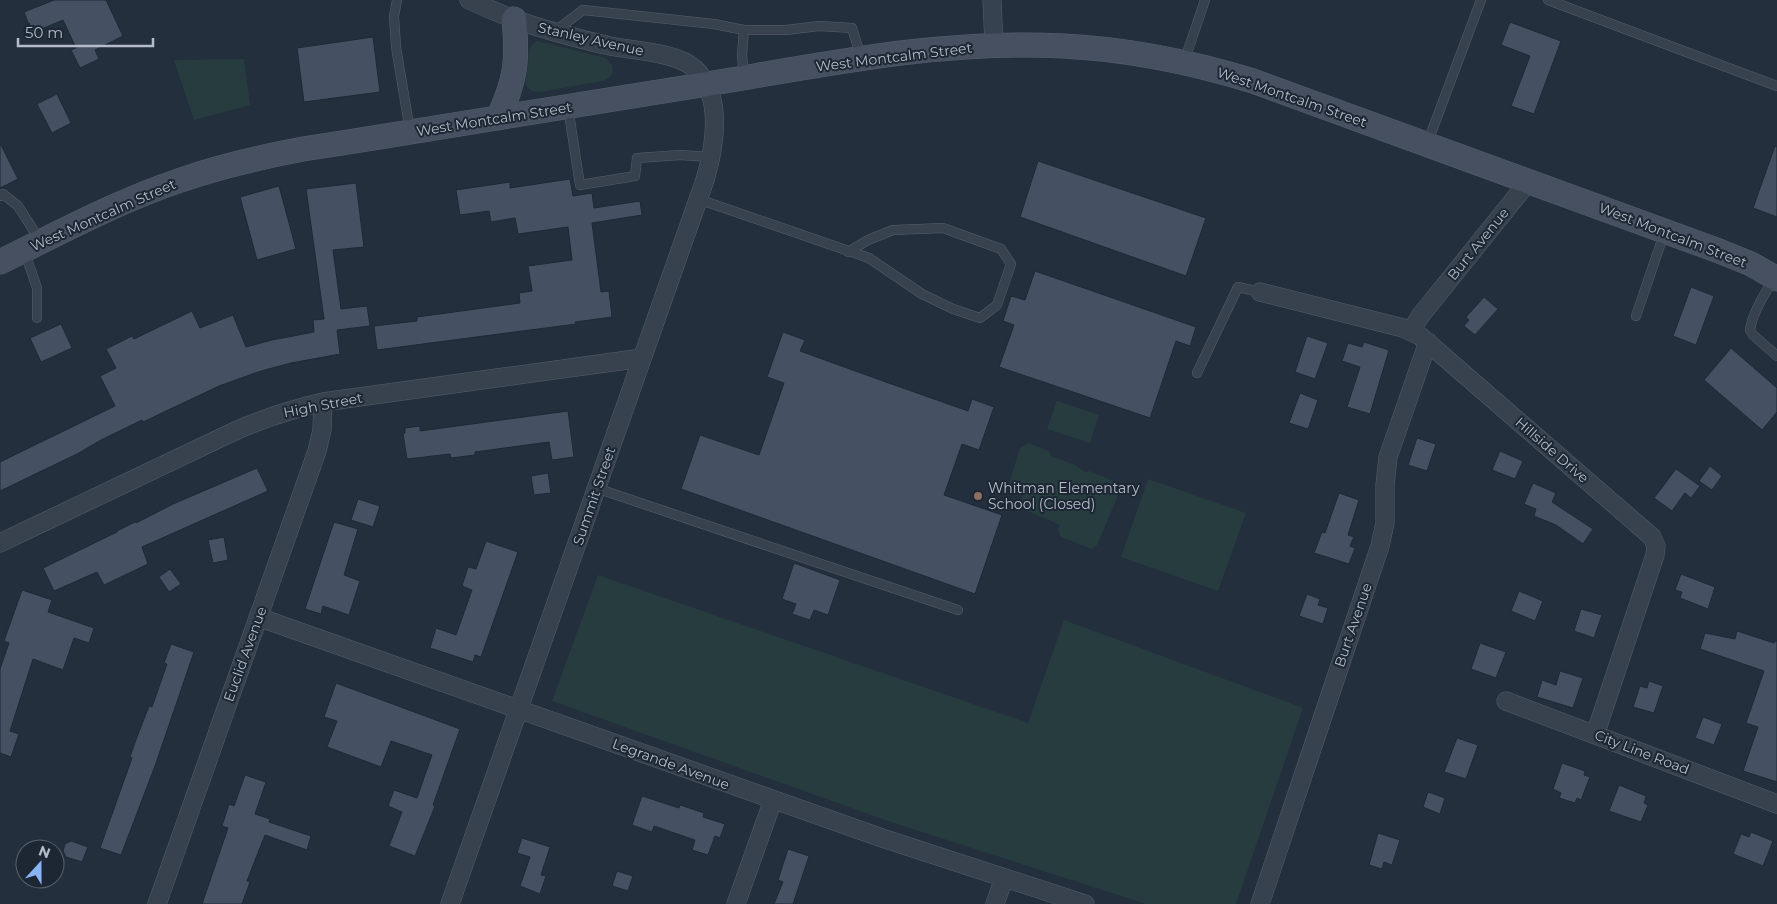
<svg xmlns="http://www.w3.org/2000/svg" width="1777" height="904" viewBox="0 0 1777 904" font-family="Montserrat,sans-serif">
<rect width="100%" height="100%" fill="#242f3e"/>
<path fill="#263c3f" d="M 537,41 L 606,58 L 612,65 C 614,74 611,78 603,81 L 540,92 C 521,92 526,78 528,66 C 529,56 527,46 537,41 Z
M 244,59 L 250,105 L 194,120 L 174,60 Z
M 1057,401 L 1099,415 L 1090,443 L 1047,429 Z
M 1028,443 L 1049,451 L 1051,456 L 1075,465 L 1086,472 L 1089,471 L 1116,482 L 1120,491 L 1097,545 L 1092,549 L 1061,537 L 1058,530 L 1060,525 L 1018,507 L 1024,492 L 1008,487 L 1020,448 Z
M 1148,479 L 1246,513 L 1218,591 L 1121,557 Z
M 598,575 L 1028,723 L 1064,620 L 1303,708 L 1236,904 L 1146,904 L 891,822 L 552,701 Z"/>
<path fill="#455162" stroke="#1f2835" d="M 54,0 L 106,0 L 123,36 L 95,50 L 99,59 L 80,68 L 71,50 L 76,48 L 63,20 L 32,33 L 24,12 Z
M 1510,22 L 1561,41 L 1534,114 L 1511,106 L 1530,56 L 1501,45 Z
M 373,37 L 380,92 L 304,102 L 297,48 Z
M 57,94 L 71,123 L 52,133 L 37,104 Z
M 0,143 L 18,179 L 0,188 Z
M 1775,146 L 1777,147 L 1777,217 L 1753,208 Z
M 1038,161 L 1206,218 L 1186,276 L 1020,217 Z
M 570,179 L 573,196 L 592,193 L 594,208 L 640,201 L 642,215 L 592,223 L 601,292 L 609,291 L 612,317 L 575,322 L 576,324 L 377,350 L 374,326 L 417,321 L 417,317 L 520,303 L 519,293 L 532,291 L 528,266 L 572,260 L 568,227 L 518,234 L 515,218 L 491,222 L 489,211 L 460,215 L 456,190 L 510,182 L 510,188 Z
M 356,183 L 364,247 L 333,250 L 341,309 L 367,306 L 370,326 L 337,330 L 340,354 L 291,363 L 261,371 L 219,386 L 143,422 L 142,420 L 101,440 L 77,454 L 0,491 L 0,462 L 115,406 L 100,376 L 116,368 L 106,349 L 132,336 L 134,339 L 192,311 L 200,328 L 233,315 L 246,347 L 272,340 L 314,332 L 313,320 L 324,319 L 306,189 Z
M 279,186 L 296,249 L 257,260 L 240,197 Z
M 1035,271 L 1196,327 L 1190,346 L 1176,341 L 1150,418 L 999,367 L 1014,325 L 1003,321 L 1011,296 L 1025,300 Z
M 1691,287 L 1714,296 L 1696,345 L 1673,336 Z
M 1484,297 L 1498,309 L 1475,335 L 1464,326 L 1469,320 L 1466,317 Z
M 61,324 L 72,348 L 41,362 L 30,338 Z
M 783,332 L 805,340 L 800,351 L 883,381 L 968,411 L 972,399 L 994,407 L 979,450 L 962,444 L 944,495 L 1002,515 L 975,594 L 681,489 L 700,435 L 759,455 L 784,383 L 767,377 Z
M 1307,336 L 1328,343 L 1315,379 L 1295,372 Z
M 1364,342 L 1389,350 L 1370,414 L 1347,407 L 1360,367 L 1342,361 L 1348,343 L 1362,347 Z
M 1731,348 L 1777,388 L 1777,412 L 1762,430 L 1704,380 Z
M 1300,393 L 1318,400 L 1308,429 L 1289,423 Z
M 568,411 L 574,457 L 552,460 L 549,442 L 475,452 L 475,455 L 451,458 L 450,454 L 407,459 L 403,434 L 405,433 L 405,428 L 420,426 L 420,431 Z
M 1417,438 L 1436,444 L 1427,471 L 1408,465 Z
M 1500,451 L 1523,461 L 1515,479 L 1492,470 Z
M 1710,466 L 1722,476 L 1712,490 L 1699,481 Z
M 257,468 L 268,491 L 142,547 L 148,564 L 104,585 L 97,572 L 54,591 L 43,568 L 117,532 L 117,531 L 135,522 L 136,523 L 173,504 Z
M 1676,469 L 1700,486 L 1691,498 L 1685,493 L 1672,511 L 1654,498 Z
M 548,473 L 551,493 L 534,495 L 531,476 Z
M 1533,483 L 1556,493 L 1552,502 L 1593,529 L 1583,544 L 1556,525 L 1534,516 L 1536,509 L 1524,504 Z
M 1339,493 L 1359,500 L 1348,535 L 1354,537 L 1350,546 L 1355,548 L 1349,564 L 1314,553 L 1322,532 L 1325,533 Z
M 358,499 L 380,506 L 373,527 L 351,520 Z
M 334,522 L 358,529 L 344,575 L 360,581 L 349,615 L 323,606 L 321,614 L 305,609 Z
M 224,537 L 228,560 L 213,563 L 208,540 Z
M 486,541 L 518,552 L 481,657 L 475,655 L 473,662 L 430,648 L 436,628 L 456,635 L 472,590 L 462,586 L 468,567 L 476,569 Z
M 794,563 L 840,580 L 828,615 L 814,610 L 810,620 L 792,614 L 796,604 L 782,599 Z
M 170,569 L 181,584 L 169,592 L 159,577 Z
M 1681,574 L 1715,587 L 1708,609 L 1680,598 L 1682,592 L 1675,590 Z
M 22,590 L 52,600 L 48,612 L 94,628 L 89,643 L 74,638 L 63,670 L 33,659 L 10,731 L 19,734 L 11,757 L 0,753 L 0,669 L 9,643 L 4,641 Z
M 1519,591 L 1543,601 L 1535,621 L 1511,611 Z
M 1307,594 L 1320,599 L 1318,605 L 1328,608 L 1323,624 L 1299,616 Z
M 1581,609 L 1602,615 L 1594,638 L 1574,631 Z
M 1737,631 L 1774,643 L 1775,641 L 1777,641 L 1777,782 L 1743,771 L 1758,727 L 1746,723 L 1764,671 L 1700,649 L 1705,633 L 1735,639 Z
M 1480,643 L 1506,652 L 1496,678 L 1471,669 Z
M 171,644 L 194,652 L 155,766 L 121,855 L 100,848 L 132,758 L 130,757 L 137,737 L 149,706 L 152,707 L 167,664 L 164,663 Z
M 1560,671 L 1583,678 L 1573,708 L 1537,697 L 1542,680 L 1556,685 Z
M 1649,681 L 1663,686 L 1654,713 L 1633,707 L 1640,686 L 1647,688 Z
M 336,683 L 460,729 L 433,805 L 435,806 L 415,856 L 389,846 L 402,812 L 388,806 L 394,790 L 417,798 L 432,755 L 391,741 L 381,767 L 327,747 L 337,721 L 324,717 Z
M 1703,717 L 1722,724 L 1714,745 L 1695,738 Z
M 1457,738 L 1478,745 L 1466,779 L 1444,772 Z
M 1562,763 L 1585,771 L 1584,775 L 1590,777 L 1581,800 L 1577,798 L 1575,803 L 1559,798 L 1561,793 L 1553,789 Z
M 245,775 L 266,782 L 255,814 L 270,819 L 269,822 L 311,836 L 307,850 L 265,835 L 247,881 L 250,882 L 242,904 L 202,904 L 228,828 L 222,826 L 229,804 L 234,806 Z
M 1619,785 L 1646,796 L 1644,803 L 1648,805 L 1641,822 L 1609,811 Z
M 1428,792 L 1445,798 L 1440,814 L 1423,807 Z
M 642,796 L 679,808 L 680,805 L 704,813 L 703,817 L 725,824 L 720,838 L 715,836 L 708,855 L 692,850 L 695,840 L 654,826 L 652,832 L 632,825 Z
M 1751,832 L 1773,841 L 1763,866 L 1733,854 L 1741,834 L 1749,837 Z
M 1378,833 L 1400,840 L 1392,865 L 1384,862 L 1382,869 L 1369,865 Z
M 522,838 L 550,847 L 541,875 L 546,876 L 540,894 L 520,886 L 530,857 L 517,853 Z
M 71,841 L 88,847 L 82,862 L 66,857 L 63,851 L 65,844 Z
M 788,849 L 809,856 L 793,904 L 774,904 L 783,882 L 778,880 Z
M 617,871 L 633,876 L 628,891 L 612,886 Z"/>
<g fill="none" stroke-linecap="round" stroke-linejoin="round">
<defs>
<path id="lane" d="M 397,0 L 394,16 L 396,47 L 410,131
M 1548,0 L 1777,86
M 744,30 L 742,55 L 744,77
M 554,32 L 583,10 L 714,24 L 744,30 L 786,30 L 819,26 L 852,28 L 861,57
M 1184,62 L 1205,0
M 568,107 L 580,185 L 635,176 L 637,158 L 680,155 L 711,157
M 1427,144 L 1481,0
M 0,196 L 3,194 L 18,206 L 41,242
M 698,199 L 869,258 L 922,294 L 953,309 L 980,318 L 997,305 L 1011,264 L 1001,249 L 943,228 L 893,230 L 868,240 L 848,252
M 24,250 L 37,288 L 37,318
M 1774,278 C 1765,294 1753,311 1750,330 L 1753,335 L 1777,356
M 1636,316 L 1665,231
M 1197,373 L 1238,287 L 1260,292
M 596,488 L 958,610"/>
<path id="street" d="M 992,0 L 994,45
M 1260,292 L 1403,328 L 1420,336 L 1652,537 L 1656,546 L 1655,555 L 1595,735
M 1411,331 L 1421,315 L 1529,181
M 0,543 L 235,431 C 264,418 293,409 323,402 L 642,358
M 258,617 L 882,838 L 1085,904
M 1506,701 L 1777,804
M 157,904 L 317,451 L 322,430 L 323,402
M 450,904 L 705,180 C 715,146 724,96 694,68 C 676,52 634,51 610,46 C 591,42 573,37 555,32 C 525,24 497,13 469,0
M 736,904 L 773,800
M 995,904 L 1004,878
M 1260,904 L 1380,546 L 1385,523 L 1385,485 L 1388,457 L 1428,342"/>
<path id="secondary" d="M 498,118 C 516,80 518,60 514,19
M 0,262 C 59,233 118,201 181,180 C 221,166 261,157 303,149 C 432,129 561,108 689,87 C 813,67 938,39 1063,46 C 1128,49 1191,62 1253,81 L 1719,251 L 1751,264 L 1777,279"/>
</defs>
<use href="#lane" stroke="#565f6c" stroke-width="10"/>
<use href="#street" stroke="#565f6c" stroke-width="19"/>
<use href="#secondary" stroke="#565f6c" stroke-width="25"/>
<use href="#lane" stroke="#38414e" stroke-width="9"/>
<use href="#street" stroke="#38414e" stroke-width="18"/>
<use href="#secondary" stroke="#465061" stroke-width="24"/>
</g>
<circle fill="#8d6e63" stroke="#1d2633" stroke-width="2" cx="978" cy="496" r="5"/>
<g text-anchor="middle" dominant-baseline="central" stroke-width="4" stroke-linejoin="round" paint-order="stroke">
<g font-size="14" fill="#b4bcc9" stroke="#1d2633">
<text transform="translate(591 39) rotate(13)">Stanley Avenue</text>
<text transform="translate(894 57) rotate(-7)">West Montcalm Street</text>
<text transform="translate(1292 97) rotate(19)">West Montcalm Street</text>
<text transform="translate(494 119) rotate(-9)">West Montcalm Street</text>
<text transform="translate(103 215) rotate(-24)">West Montcalm Street</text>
<text transform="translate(1673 235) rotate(21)">West Montcalm Street</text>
<text transform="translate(1478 244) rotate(-51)">Burt Avenue</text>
<text transform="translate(323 405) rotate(-11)">High Street</text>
<text transform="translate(1552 450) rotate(41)">Hillside Drive</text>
<text transform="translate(594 496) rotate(-71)">Summit Street</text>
<text transform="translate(1353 625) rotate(-71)">Burt Avenue</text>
<text transform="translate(245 654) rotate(-70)">Euclid Avenue</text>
<text transform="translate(1642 752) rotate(21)">City Line Road</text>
<text transform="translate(671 764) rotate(20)">Legrande Avenue</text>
</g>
<g font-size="14" fill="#b4bcc9" stroke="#1d2633" text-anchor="start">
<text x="988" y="488">Whitman Elementary<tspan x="988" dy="16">School (Closed)</tspan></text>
</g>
</g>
<g transform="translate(40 864) rotate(21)"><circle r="24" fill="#1d2633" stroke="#59626f"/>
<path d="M0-4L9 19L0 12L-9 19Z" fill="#8ab4f8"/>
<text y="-8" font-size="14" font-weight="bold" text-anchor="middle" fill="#b4bcc9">N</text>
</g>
<path d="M18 38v8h135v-8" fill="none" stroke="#b4bcc9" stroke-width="2.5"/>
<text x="25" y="38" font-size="15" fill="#b4bcc9" stroke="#1d2633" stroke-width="4" paint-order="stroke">50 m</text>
</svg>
